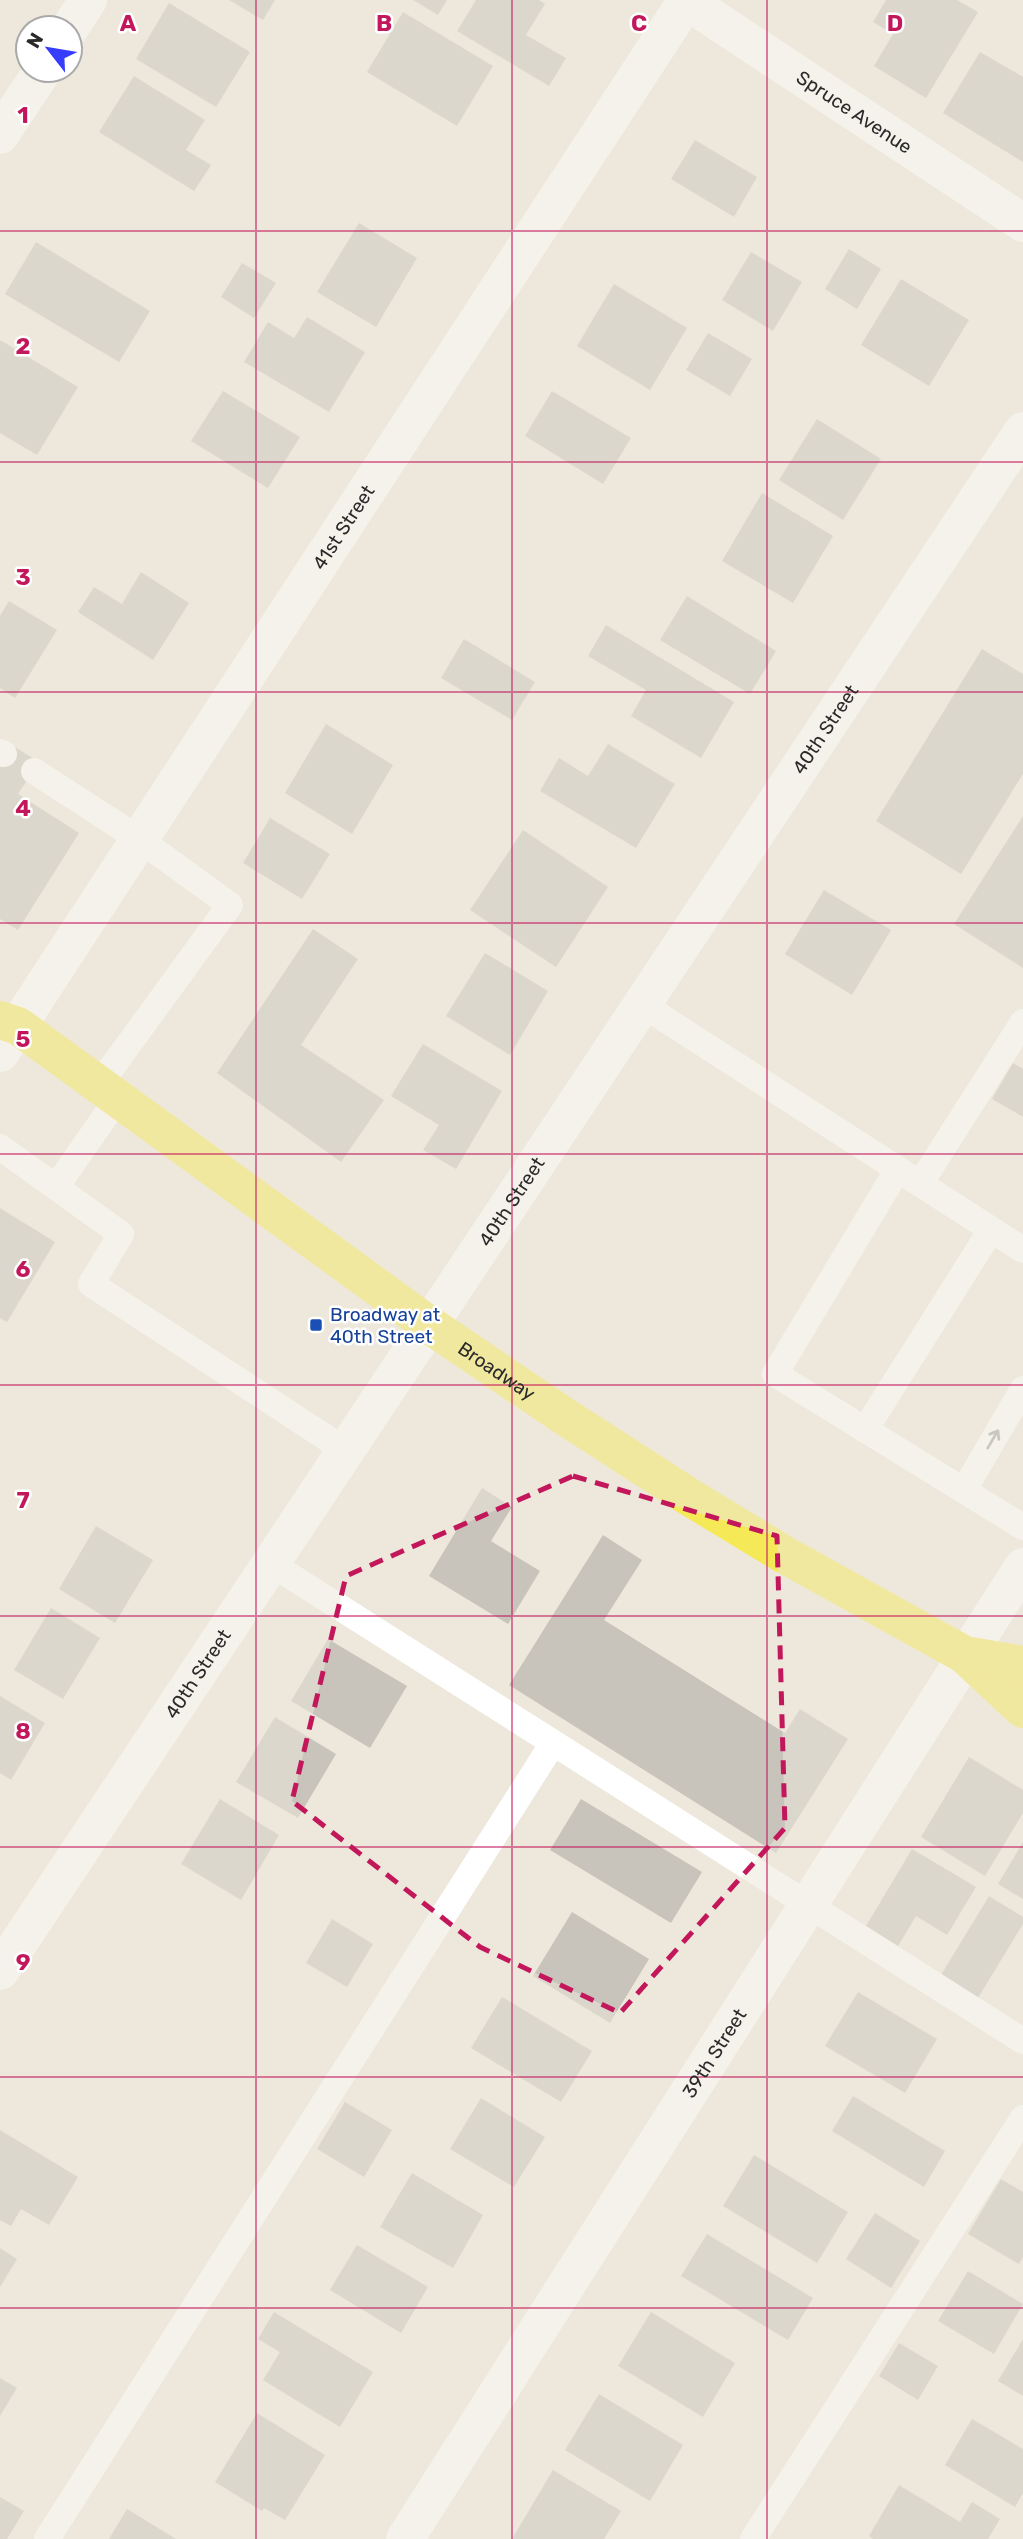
<svg xmlns="http://www.w3.org/2000/svg" width="1023" height="2539" viewBox="0 0 1023 2539" font-family="Rubik,sans-serif">
<rect width="100%" height="100%" fill="#ede8db"/>
<path fill="#c8c4bb" d="M 229,0 L 275,0 L 263,20 Z
M 413,0 L 447,0 L 438,15 Z
M 476,0 L 539,0 L 545,4 L 526,35 L 566,58 L 549,86 L 457,31 Z
M 886,0 L 957,0 L 978,12 L 926,98 L 874,66 L 893,34 L 873,22 Z
M 169,3 L 250,52 L 216,107 L 136,59 Z
M 403,12 L 493,66 L 457,126 L 367,72 Z
M 980,52 L 1023,77 L 1023,162 L 943,113 Z
M 134,76 L 205,120 L 186,150 L 211,165 L 194,191 L 99,132 Z
M 695,140 L 757,177 L 734,217 L 671,179 Z
M 359,223 L 417,258 L 376,327 L 317,292 Z
M 36,242 L 150,311 L 119,362 L 5,294 Z
M 849,249 L 881,269 L 857,309 L 825,289 Z
M 751,252 L 802,282 L 773,331 L 722,300 Z
M 242,263 L 276,283 L 254,318 L 221,297 Z
M 901,279 L 969,320 L 929,386 L 861,345 Z
M 614,284 L 687,328 L 650,390 L 577,346 Z
M 307,317 L 365,352 L 329,412 L 244,362 L 268,322 L 294,338 Z
M 708,333 L 752,359 L 730,396 L 686,370 Z
M 0,340 L 78,387 L 37,455 L 0,433 Z
M 223,391 L 300,437 L 268,488 L 191,441 Z
M 552,391 L 631,438 L 603,484 L 525,436 Z
M 817,419 L 881,459 L 843,520 L 779,480 Z
M 762,493 L 833,536 L 793,603 L 722,561 Z
M 141,572 L 189,603 L 153,660 L 78,612 L 94,587 L 122,604 Z
M 687,596 L 776,651 L 750,694 L 660,640 Z
M 9,601 L 57,630 L 15,698 L 0,688 L 0,616 Z
M 606,625 L 734,702 L 701,758 L 631,716 L 646,690 L 588,656 Z
M 464,639 L 535,682 L 512,720 L 441,678 Z
M 982,649 L 1023,674 L 1023,774 L 961,874 L 876,821 Z
M 326,724 L 393,765 L 352,834 L 285,793 Z
M 10,744 L 39,762 L 18,794 L 79,833 L 18,930 L 0,919 L 0,761 Z
M 608,744 L 675,784 L 636,848 L 540,791 L 559,758 L 588,776 Z
M 1023,816 L 1023,968 L 954,924 Z
M 270,818 L 330,854 L 302,899 L 243,863 Z
M 523,830 L 608,887 L 556,967 L 470,910 Z
M 824,890 L 891,930 L 852,995 L 785,954 Z
M 313,929 L 358,959 L 301,1045 L 384,1100 L 341,1162 L 217,1073 Z
M 485,953 L 548,991 L 510,1055 L 446,1016 Z
M 423,1044 L 502,1091 L 456,1169 L 423,1150 L 439,1125 L 391,1096 Z
M 1013,1063 L 1023,1069 L 1023,1117 L 992,1099 Z
M 0,1208 L 55,1242 L 7,1322 L 0,1318 Z
M 482,1488 L 512,1507 L 491,1541 L 540,1571 L 508,1624 L 429,1576 Z
M 96,1526 L 153,1560 L 115,1623 L 59,1589 Z
M 603,1535 L 642,1560 L 604,1620 L 785,1733 L 800,1709 L 848,1739 L 776,1853 L 509,1685 Z
M 51,1608 L 100,1638 L 63,1699 L 14,1670 Z
M 328,1639 L 407,1686 L 370,1748 L 291,1701 Z
M 0,1696 L 45,1723 L 11,1780 L 0,1773 Z
M 275,1717 L 336,1754 L 298,1818 L 236,1782 Z
M 969,1757 L 1023,1790 L 1023,1813 L 985,1876 L 921,1837 Z
M 220,1799 L 279,1835 L 241,1900 L 181,1864 Z
M 581,1799 L 702,1872 L 671,1923 L 550,1850 Z
M 1023,1842 L 1023,1899 L 998,1884 Z
M 912,1849 L 976,1887 L 947,1935 L 916,1916 L 898,1946 L 866,1926 Z
M 989,1896 L 1023,1917 L 1023,1924 L 978,1998 L 941,1975 Z
M 572,1912 L 649,1959 L 610,2023 L 533,1976 Z
M 332,1919 L 373,1944 L 347,1987 L 306,1963 Z
M 858,1992 L 937,2039 L 905,2093 L 825,2046 Z
M 502,1997 L 592,2051 L 561,2102 L 471,2048 Z
M 853,2096 L 945,2151 L 924,2187 L 832,2131 Z
M 481,2098 L 545,2137 L 514,2187 L 450,2149 Z
M 345,2102 L 392,2130 L 364,2177 L 317,2149 Z
M 0,2130 L 78,2177 L 49,2225 L 21,2209 L 11,2226 L 0,2220 Z
M 754,2155 L 848,2212 L 817,2263 L 723,2206 Z
M 412,2173 L 483,2215 L 453,2268 L 380,2227 Z
M 1001,2179 L 1023,2192 L 1023,2257 L 1019,2264 L 968,2234 Z
M 875,2213 L 920,2241 L 891,2288 L 846,2259 Z
M 707,2234 L 813,2298 L 788,2340 L 681,2276 Z
M 357,2245 L 428,2287 L 401,2333 L 330,2290 Z
M 0,2248 L 17,2259 L 0,2287 Z
M 968,2271 L 1023,2304 L 994,2354 L 938,2321 Z
M 274,2312 L 373,2372 L 340,2427 L 263,2380 L 280,2352 L 258,2339 Z
M 651,2312 L 735,2363 L 703,2417 L 618,2366 Z
M 1023,2339 L 1023,2396 L 998,2381 Z
M 899,2343 L 938,2366 L 918,2400 L 879,2376 Z
M 0,2378 L 17,2388 L 0,2416 Z
M 599,2394 L 683,2445 L 650,2501 L 565,2450 Z
M 257,2413 L 325,2455 L 285,2520 L 264,2508 L 262,2511 L 215,2482 Z
M 972,2419 L 1023,2449 L 1023,2493 L 1015,2507 L 945,2465 Z
M 553,2470 L 621,2511 L 604,2539 L 512,2539 Z
M 899,2485 L 960,2522 L 972,2502 L 1000,2519 L 988,2539 L 873,2539 L 869,2536 Z
M 0,2497 L 24,2511 L 7,2539 L 0,2539 Z
M 127,2509 L 176,2539 L 109,2539 Z"/>
<g fill="none" stroke-linecap="round" stroke-linejoin="round">
<path stroke="#fff" stroke-width="26" d="M 0,752 L 4,754
M 34,771 L 139,839 L 230,905 L 99,1085
M 643,1005 L 1023,1250
M 0,1147 L 121,1234 L 91,1284 L 345,1450
M 898,1169 L 775,1374 L 1023,1527
M 920,1184 L 1023,1022
M 56,1187 L 118,1098
M 865,1430 L 991,1230
M 964,1490 L 1023,1389
M 270,1563 L 1023,2041
M 47,2539 L 553,1743
M 753,2539 L 1023,2118"/>
<g stroke="#fff" stroke-width="38">
<path id="s1" d="M 685,0 L 1023,223"/>
<path d="M 70,28 L 88,0"/>
<path d="M 0,135 L 43,70"/>
<path id="s2" d="M 0,1053 L 687,0"/>
<path id="s3" d="M 0,1971 L 1023,431"/>
<path id="s4" d="M 405,2539 L 1023,1567"/>
</g>
<g stroke="#f6e957" stroke-width="38">
<path id="s5" d="M 0,1020 L 18,1026 L 428,1324 L 564,1416 L 691,1498 L 785,1555 L 965,1655 L 1023,1709"/>
<path d="M 965,1655 L 1023,1665"/>
</g>
</g>
<defs><path id="oneway-shaft" d="M-6 0H5M1.5-3L5.5 0L1.5 3" fill="none" stroke-width="1.6" stroke-linecap="round" stroke-linejoin="round" transform="scale(1.75)"/></defs>
<use stroke="#9f9f9f" href="#oneway-shaft" transform="translate(993 1439) rotate(-60)"/>
<path d="M0 0H1023V2539H0ZM 573,1476 L 777,1536 L 785,1828 L 620,2013 L 480,1947 L 292,1801 L 346,1576 Z" fill="#ede8db" fill-opacity=".55" fill-rule="evenodd"/>
<path fill="none" stroke="#c2185b" stroke-width="5" stroke-dasharray="14 9" stroke-linejoin="round" d="M 573,1476 L 777,1536 L 785,1828 L 620,2013 L 480,1947 L 292,1801 L 346,1576 Z"/>
<path fill="none" stroke="#c2185b" stroke-width="2" stroke-opacity="0.55" d="M 256,0 L 256,2539M 512,0 L 512,2539M 767,0 L 767,2539M 0,231 L 1023,231M 0,462 L 1023,462M 0,692 L 1023,692M 0,923 L 1023,923M 0,1154 L 1023,1154M 0,1385 L 1023,1385M 0,1616 L 1023,1616M 0,1847 L 1023,1847M 0,2077 L 1023,2077M 0,2308 L 1023,2308"/>
<rect fill="#1a4fb4" stroke="#fff" stroke-width="2.5" x="309" y="1318" width="14" height="14" rx="3.5"/>
<g text-anchor="middle" dominant-baseline="central" stroke-width="5" stroke-linejoin="round" paint-order="stroke">
<g font-size="19" fill="#2a2a2a" stroke="#fff">
<text stroke="none"><textPath href="#s1" startOffset="203">Spruce Avenue</textPath></text>
<text stroke="none"><textPath href="#s2" startOffset="628">41st Street</textPath></text>
<text stroke="none"><textPath href="#s3" startOffset="1491">40th Street</textPath></text>
<text stroke="none"><textPath href="#s3" startOffset="924">40th Street</textPath></text>
<text stroke="none"><textPath href="#s5" startOffset="609">Broadway</textPath></text>
<text stroke="none"><textPath href="#s3" startOffset="357">40th Street</textPath></text>
<text stroke="none"><textPath href="#s4" startOffset="576">39th Street</textPath></text>
</g>
<g font-size="19" fill="#164399" stroke="#fff" text-anchor="start">
<text x="330" y="1314">Broadway at<tspan x="330" dy="22">40th Street</tspan></text>
</g>
</g>
<g font-size="23" text-anchor="middle" font-weight="bold" fill="#c2185b" stroke="#fff" stroke-width="5" stroke-linejoin="round" paint-order="stroke">
<text x="128" y="31">A</text>
<text x="384" y="31">B</text>
<text x="639" y="31">C</text>
<text x="895" y="31">D</text>
<text x="23" y="123">1</text>
<text x="23" y="354">2</text>
<text x="23" y="585">3</text>
<text x="23" y="816">4</text>
<text x="23" y="1047">5</text>
<text x="23" y="1277">6</text>
<text x="23" y="1508">7</text>
<text x="23" y="1739">8</text>
<text x="23" y="1970">9</text>
</g>
<g transform="translate(49 49) rotate(301)"><circle r="33" fill="#ffffff" stroke="#aaaaaa" stroke-width="2"/>
<path d="M0-5L12 26L0 18L-12 26Z" fill="#363dff"/>
<text y="-10" font-size="19" font-weight="bold" text-anchor="middle" fill="#2a2a2a">N</text>
</g>
</svg>
